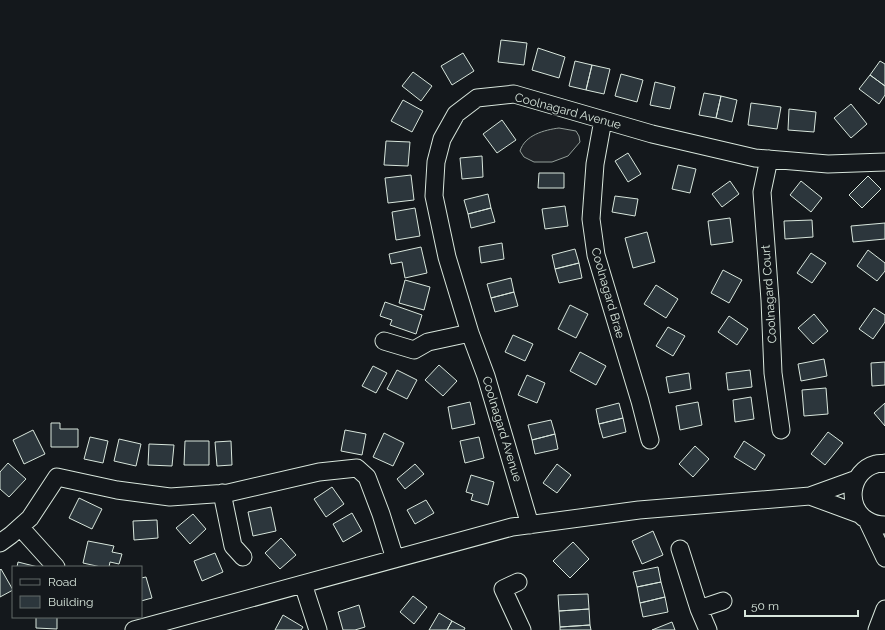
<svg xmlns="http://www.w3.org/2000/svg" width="885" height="630" viewBox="0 0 885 630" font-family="Raleway,sans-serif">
<rect width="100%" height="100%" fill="#14181c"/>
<path fill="#202428" stroke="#939e99" d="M 559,128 L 576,131 L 579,136 L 580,142 L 568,156 L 552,162 L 534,162 L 524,157 L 520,151 C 525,135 544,130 559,128 Z"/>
<path fill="#2c363c" stroke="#d8e6dc" d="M 501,40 L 527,43 L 524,65 L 498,62 Z
M 538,48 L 565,57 L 559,78 L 532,70 Z
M 463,53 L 474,71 L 452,85 L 441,66 Z
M 575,61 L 592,65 L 586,90 L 569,86 Z
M 880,61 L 885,64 L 885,86 L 870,75 Z
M 592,65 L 610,69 L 604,94 L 586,90 Z
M 413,72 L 432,86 L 421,101 L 402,86 Z
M 621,74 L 643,80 L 637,102 L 615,96 Z
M 870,75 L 885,86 L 885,95 L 879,104 L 859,89 Z
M 655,82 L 675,87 L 670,109 L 650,105 Z
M 704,93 L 721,96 L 716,118 L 699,115 Z
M 721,96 L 737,100 L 732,122 L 716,118 Z
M 403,100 L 423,111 L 412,132 L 391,121 Z
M 751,103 L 781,107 L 777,129 L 748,125 Z
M 851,104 L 867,124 L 851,138 L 834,118 Z
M 789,109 L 816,112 L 814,132 L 788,130 Z
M 502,120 L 516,140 L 497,153 L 483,134 Z
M 386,141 L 410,142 L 408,166 L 384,165 Z
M 628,153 L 641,174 L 628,182 L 615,161 Z
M 482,156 L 483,177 L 462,179 L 460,158 Z
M 678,165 L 696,169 L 690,193 L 672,189 Z
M 539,173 L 564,173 L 564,188 L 538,188 Z
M 411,175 L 414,200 L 388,203 L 385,178 Z
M 868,176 L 881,189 L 862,208 L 849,195 Z
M 730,181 L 739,194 L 722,207 L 712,194 Z
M 801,181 L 822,198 L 811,212 L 790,195 Z
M 488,194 L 491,208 L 468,214 L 464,200 Z
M 615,196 L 638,199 L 635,216 L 612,212 Z
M 565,206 L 568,226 L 545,229 L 542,209 Z
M 415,208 L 420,236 L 396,240 L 392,212 Z
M 491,208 L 495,222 L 471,228 L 468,214 Z
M 730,218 L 733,242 L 711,245 L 708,221 Z
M 812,220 L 813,237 L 785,239 L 784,221 Z
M 885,223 L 885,239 L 853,242 L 851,226 Z
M 647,232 L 655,262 L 633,268 L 625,238 Z
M 502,243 L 504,259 L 481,263 L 479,247 Z
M 421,247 L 427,273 L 405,278 L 402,262 L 391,264 L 389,254 Z
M 575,249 L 579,263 L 555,269 L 552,255 Z
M 868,250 L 885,263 L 885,271 L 877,281 L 857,266 Z
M 811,253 L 826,263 L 812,283 L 797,273 Z
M 579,263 L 582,278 L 559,283 L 555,269 Z
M 723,270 L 742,280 L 729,303 L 711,293 Z
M 511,278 L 514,292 L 491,298 L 487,284 Z
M 405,280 L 430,287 L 424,310 L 399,303 Z
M 656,285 L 678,299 L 666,318 L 644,304 Z
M 514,292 L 518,306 L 495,312 L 491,298 Z
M 385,302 L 422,315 L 416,334 L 390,325 L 392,320 L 380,316 Z
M 570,305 L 588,314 L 576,338 L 558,329 Z
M 874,308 L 885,315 L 885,322 L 873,339 L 859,329 Z
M 814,314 L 828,331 L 813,344 L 798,328 Z
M 729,316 L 748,329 L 737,345 L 718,332 Z
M 668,327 L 685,336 L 673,356 L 656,346 Z
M 513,335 L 533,344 L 525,361 L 505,352 Z
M 580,352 L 606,366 L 596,385 L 570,371 Z
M 824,359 L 827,376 L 801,381 L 798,364 Z
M 885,362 L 885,385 L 872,386 L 871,363 Z
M 439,365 L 457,381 L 443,396 L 425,380 Z
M 373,366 L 387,373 L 376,393 L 362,386 Z
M 397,370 L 417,380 L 407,399 L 387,389 Z
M 750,370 L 752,387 L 728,390 L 726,373 Z
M 689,373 L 691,389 L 669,393 L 666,377 Z
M 527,375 L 545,383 L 537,403 L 518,395 Z
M 826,388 L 828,414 L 804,416 L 802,390 Z
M 751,397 L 754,419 L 735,422 L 733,400 Z
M 470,402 L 475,424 L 452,429 L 448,407 Z
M 698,402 L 702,425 L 680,430 L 676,406 Z
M 619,403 L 623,418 L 599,424 L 596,409 Z
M 885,403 L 885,426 L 874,413 Z
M 623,418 L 626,432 L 603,438 L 599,424 Z
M 551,420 L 555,434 L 532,440 L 528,425 Z
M 51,423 L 60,423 L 60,429 L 78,429 L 78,447 L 51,447 Z
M 33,430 L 45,454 L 24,464 L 13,440 Z
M 345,430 L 366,434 L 362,455 L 341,451 Z
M 828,432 L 843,443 L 825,465 L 811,454 Z
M 384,433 L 404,443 L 393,466 L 373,457 Z
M 555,434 L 558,449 L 535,454 L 532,440 Z
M 90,437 L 108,441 L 103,463 L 84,459 Z
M 479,437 L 484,458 L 465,463 L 460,441 Z
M 119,439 L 141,444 L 136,466 L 114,461 Z
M 185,441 L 209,441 L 209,465 L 184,465 Z
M 231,441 L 232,465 L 217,466 L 215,442 Z
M 744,441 L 765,455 L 755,470 L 734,457 Z
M 149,444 L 174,445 L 172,466 L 148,465 Z
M 695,446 L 709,459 L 693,477 L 679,464 Z
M 8,463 L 26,479 L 9,497 L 0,489 L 0,472 Z
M 415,464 L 424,474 L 405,489 L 397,479 Z
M 557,464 L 571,475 L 557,493 L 543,483 Z
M 471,475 L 494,482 L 488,505 L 471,500 L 473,494 L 466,492 Z
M 332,487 L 344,504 L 326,517 L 314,499 Z
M 79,498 L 102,509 L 92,529 L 69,518 Z
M 426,500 L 434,513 L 415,524 L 407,510 Z
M 271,507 L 276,531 L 253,536 L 248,512 Z
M 352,513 L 362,531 L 343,542 L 333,524 Z
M 193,514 L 206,529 L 190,544 L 176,528 Z
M 157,520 L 158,538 L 134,540 L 133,521 Z
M 653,531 L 663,555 L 642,564 L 632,541 Z
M 281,538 L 296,555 L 280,569 L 265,553 Z
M 88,541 L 114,546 L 112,552 L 122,554 L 119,564 L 110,562 L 109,567 L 101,567 L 83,563 Z
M 573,542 L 589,559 L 570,578 L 553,561 Z
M 215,553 L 223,572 L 202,581 L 194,561 Z
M 18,562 L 38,567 L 17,567 Z
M 658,567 L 661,582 L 637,587 L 633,572 Z
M 1,569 L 13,590 L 0,597 L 0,570 Z
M 146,577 L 152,598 L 141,601 L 141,578 Z
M 661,582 L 665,597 L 640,603 L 637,587 Z
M 588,594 L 589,609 L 559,611 L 558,595 Z
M 413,596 L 427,607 L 414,624 L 400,612 Z
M 665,597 L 668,612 L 643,617 L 640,603 Z
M 359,605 L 365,627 L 355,630 L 343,630 L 338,612 Z
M 589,609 L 590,625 L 560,627 L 559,611 Z
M 439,613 L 452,621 L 447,630 L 429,630 Z
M 283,615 L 303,627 L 301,630 L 275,630 Z
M 36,617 L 57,617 L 57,629 L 36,628 Z
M 452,621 L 465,628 L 464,630 L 447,630 Z
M 672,622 L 675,630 L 652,630 Z
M 590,625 L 591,630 L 560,630 L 560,627 Z"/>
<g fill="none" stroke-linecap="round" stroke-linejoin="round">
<defs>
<path id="minor" d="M 603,120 L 595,164 L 591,219 L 596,255 L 640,401 L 650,440
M 769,159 L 762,192 L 770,300 L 773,373 L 781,430
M 384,341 L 414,350 L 428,342 L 470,333
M 885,463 C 882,464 879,463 876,464 C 850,471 845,507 867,520 C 873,524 879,525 885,525
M 222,493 L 233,546 L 243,557
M 810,496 L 859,514
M 867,520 L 885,558
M 530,525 L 486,376 L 470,333 L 447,257 L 434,196 L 436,162 L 442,139 L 456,114 L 477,98 L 514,94 L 652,134 L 755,158 L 828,164 L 885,162
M 20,527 L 56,567
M 0,543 L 11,535 L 30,518 L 57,477 L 117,490 L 170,497 L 228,493 L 319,472 L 357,468 L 367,477 L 381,514 L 395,559
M 680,549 L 699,609 L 708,630
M 518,582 L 503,589 L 522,630
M 303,584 L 318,630
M 699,609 L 723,601
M 134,630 L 512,527 L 639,510 L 810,496 L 857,479
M 877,630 L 885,609"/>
</defs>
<use href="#minor" stroke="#d8e6dc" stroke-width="19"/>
<use href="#minor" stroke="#14181c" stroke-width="17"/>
</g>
<g text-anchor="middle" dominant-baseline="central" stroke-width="3" stroke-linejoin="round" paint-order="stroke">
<g font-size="12" fill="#d8e6dc" stroke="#14181c">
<text transform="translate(568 111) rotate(15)">Coolnagard Avenue</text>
<text transform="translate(608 293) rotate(74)">Coolnagard Brae</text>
<text transform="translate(769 294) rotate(-94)">Coolnagard Court</text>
<text transform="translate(502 429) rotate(73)">Coolnagard Avenue</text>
</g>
</g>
<rect x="12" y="566" width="130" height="52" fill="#14181c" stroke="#626a69"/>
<rect x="20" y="579" width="20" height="6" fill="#14181c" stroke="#626a69"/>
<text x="48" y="586" font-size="12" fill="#d8e6dc">Road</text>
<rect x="20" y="596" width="20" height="12" fill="#2c363c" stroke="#626a69"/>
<text x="48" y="606" font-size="12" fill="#d8e6dc">Building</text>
<path d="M745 610v6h113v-6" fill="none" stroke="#d8e6dc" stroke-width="2"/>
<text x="751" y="610" font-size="12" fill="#d8e6dc" stroke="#14181c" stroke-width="3" paint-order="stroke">50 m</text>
</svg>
